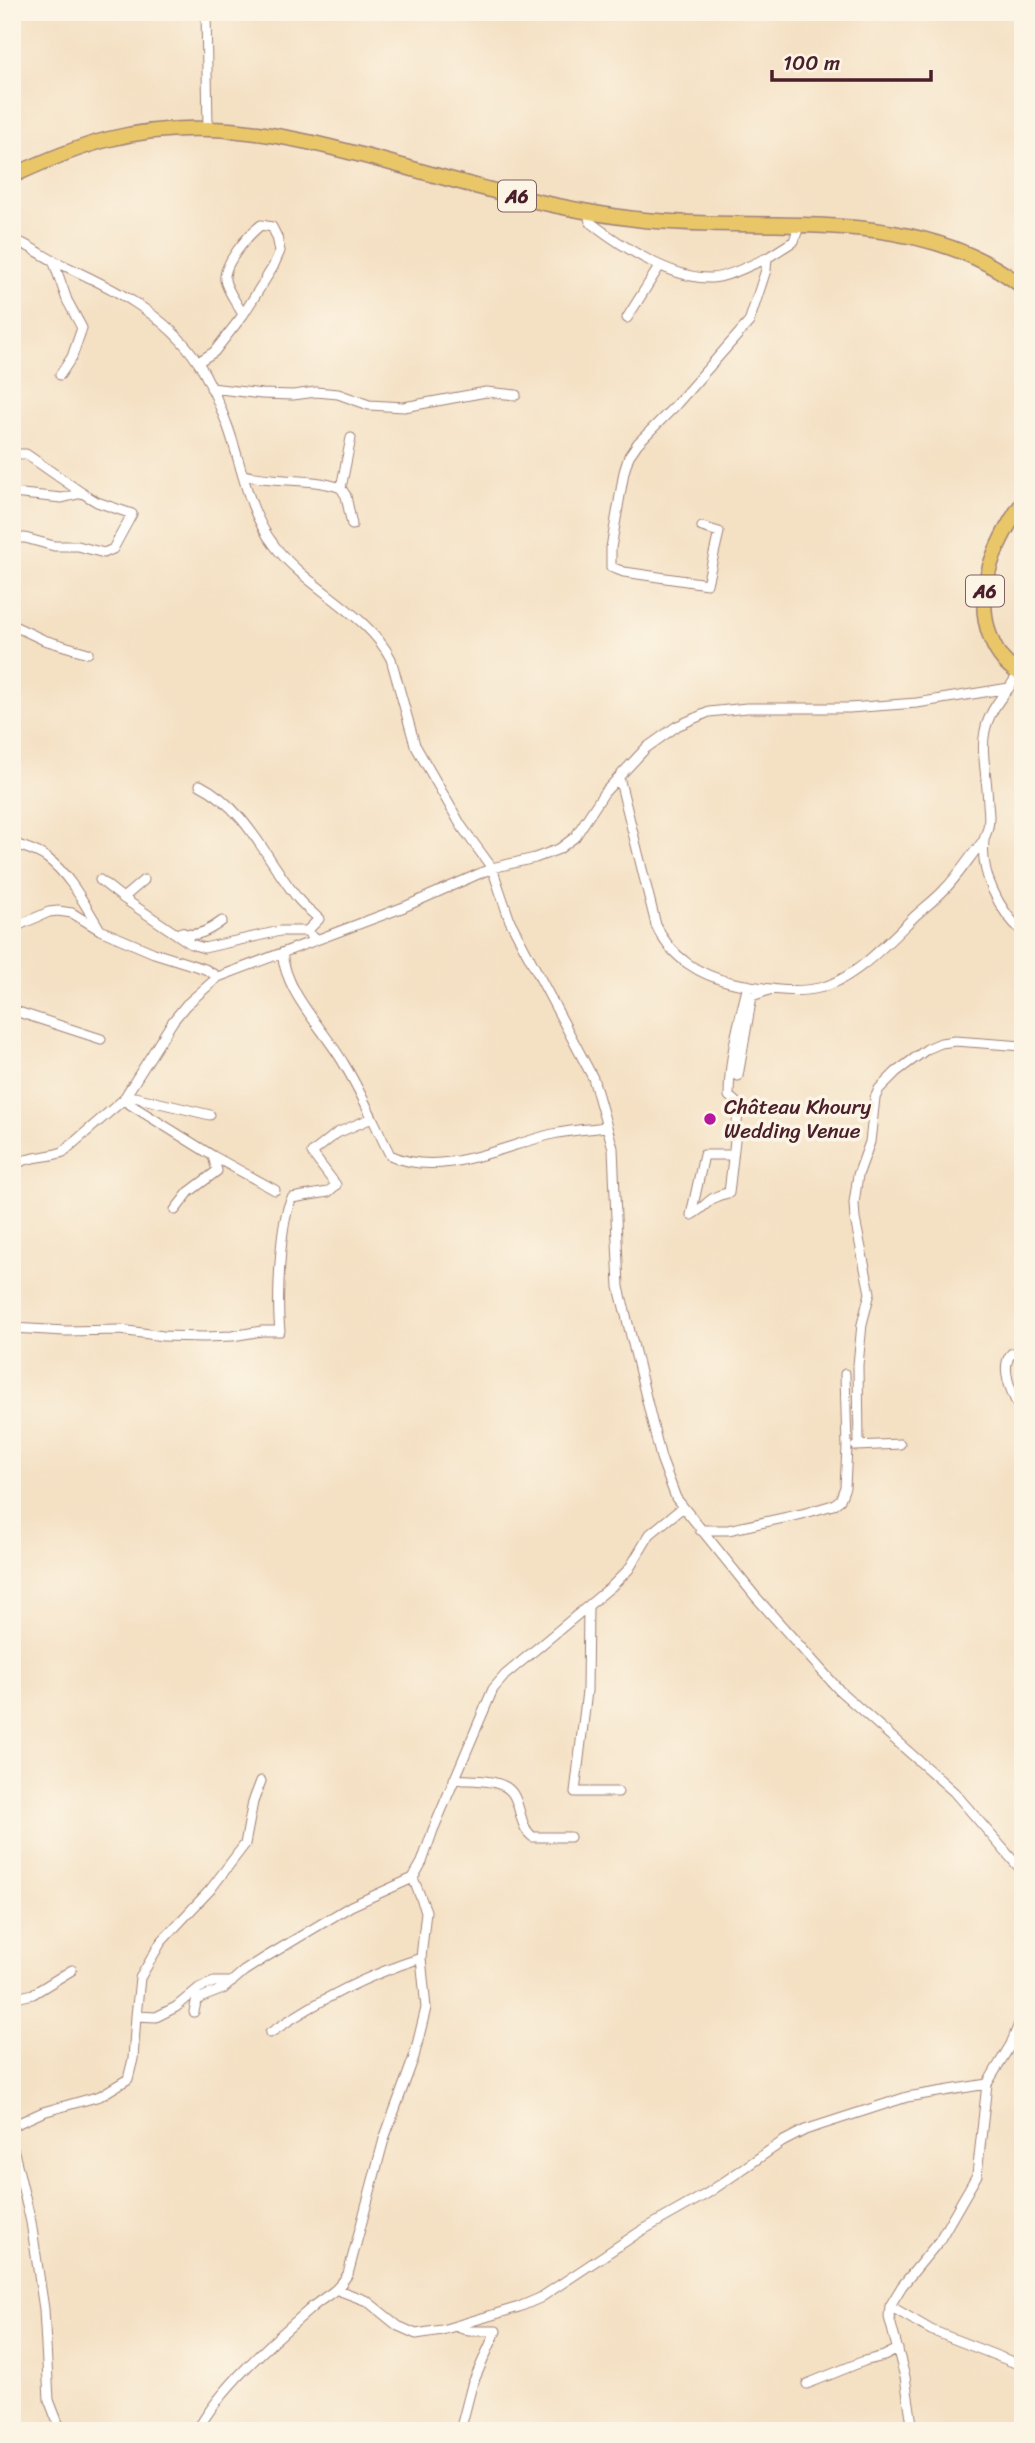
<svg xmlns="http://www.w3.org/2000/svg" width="1035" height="2443" viewBox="0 0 1035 2443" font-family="Sriracha,sans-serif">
<rect width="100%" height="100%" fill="#fcf5e5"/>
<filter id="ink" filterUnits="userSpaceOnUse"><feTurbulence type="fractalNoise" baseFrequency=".0143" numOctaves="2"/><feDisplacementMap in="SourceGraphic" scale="14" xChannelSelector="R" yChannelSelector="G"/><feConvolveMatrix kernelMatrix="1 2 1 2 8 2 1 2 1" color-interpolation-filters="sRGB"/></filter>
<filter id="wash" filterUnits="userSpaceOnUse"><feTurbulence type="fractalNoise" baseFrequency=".00686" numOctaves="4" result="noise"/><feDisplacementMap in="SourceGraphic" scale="28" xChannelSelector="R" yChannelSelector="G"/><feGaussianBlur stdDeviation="1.57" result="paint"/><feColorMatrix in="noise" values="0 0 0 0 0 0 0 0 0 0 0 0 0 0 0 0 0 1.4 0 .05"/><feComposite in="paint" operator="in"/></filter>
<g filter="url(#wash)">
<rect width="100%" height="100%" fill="#f4e0c3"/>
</g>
<g filter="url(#ink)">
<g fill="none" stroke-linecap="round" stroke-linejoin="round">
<defs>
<path id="minor" d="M 206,12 L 208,128
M 588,212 L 590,222 C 620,245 671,279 711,278 C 729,277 750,265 767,258
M 12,239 C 27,244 40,254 54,261 C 107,285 167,313 199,364 C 211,383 220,406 228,427 C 242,466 248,512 274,545 C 306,588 367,612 391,659 L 415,745 L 462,827 L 492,868 L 510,921 L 593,1078 L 613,1148 L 619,1287 L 661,1458 L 676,1498 L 755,1596 L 840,1691 L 954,1792 L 1023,1872
M 53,260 L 67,300 L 82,328 L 72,357 L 60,375
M 627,318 L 659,267
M 198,362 L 214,352 L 243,315 L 273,267 L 280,251 L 277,237 L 272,227 L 261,225 C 249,234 223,264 225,280 C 227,291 238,304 243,315
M 211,388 L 262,394 L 293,395 L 316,392 L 338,394 L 369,405 L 404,407 L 486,392 L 516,395
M 12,454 L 26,454 L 82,493 L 62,498 L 12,493
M 244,475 C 276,483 310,477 341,488 L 346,496 L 352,525
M 341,488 L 351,438
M 702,527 L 719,532 L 707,584 L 624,572 L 611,567 L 611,548 L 624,472 L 629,456 L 638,443 L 674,407 L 749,322 L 766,270 L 767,258 L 794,241 L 799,226
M 12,538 L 25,538 L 54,546 L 78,546 L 104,553 L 113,549 L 132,514 L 97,502 L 82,493
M 12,630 L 14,626 L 44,640 L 88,653
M 1009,688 C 971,731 986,753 988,804 C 989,813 990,822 987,831 C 986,834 984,838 984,841 C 980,873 999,911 1023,932
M 619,777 L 656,925 C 670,957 700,976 734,983 C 760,988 792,994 819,988 C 855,980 890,940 916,915 C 925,907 936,899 944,890 C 959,875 970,856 984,840
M 200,785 C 247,809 267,861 299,900 C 305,907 313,913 319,919 L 307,931
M 12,843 C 23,847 38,851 47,858 C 70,875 85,905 99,928
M 100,880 L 123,898
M 144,880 L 123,898 L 191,944 L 204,948 L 280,931 L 307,931 L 316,940
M 12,928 L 49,912 L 58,911 L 72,913 L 100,930 L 154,953 L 205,969 L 218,977 L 404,907 L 492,868 L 535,858 L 559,849 L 575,837 L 604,793 L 646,748 L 677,726 L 709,712 L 747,708 L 849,708 L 917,703 L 1009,688 L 1019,673
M 179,934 L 181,932 C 195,939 210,930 222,921
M 282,953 C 287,996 323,1027 344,1064 C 362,1093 375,1125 390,1155 C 440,1179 503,1146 553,1134 C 570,1130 589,1129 607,1127
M 12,1010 L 101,1039
M 738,1076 L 752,996 L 769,990
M 126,1095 L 210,1115
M 123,1100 L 213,1156 L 275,1190
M 732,1155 L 704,1155 L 691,1215 C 708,1206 708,1196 729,1193 L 739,1105 L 729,1096 C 729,1059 739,1021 748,985
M 12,1166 C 27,1156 47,1158 63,1152 L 123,1100 L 173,1021 L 186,1005 L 218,977
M 12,1194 L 14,1214 L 12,1222
M 175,1210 L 189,1192 L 217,1171 L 213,1156
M 12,1328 L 65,1331 L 121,1330 L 163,1336 L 204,1337 L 232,1336 L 262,1331 L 280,1331 C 277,1304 279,1221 292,1198 L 328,1192 L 336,1185 L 312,1153 L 337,1133 L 372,1118
M 1023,1353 L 1012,1353 C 997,1368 1016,1401 1023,1417
M 859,1445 L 858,1365 L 862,1324 L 870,1293 L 855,1219 L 854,1203 L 858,1175 L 870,1142 L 875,1098 L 879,1089 L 896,1072 L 927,1049 L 941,1043 L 955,1041 L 1023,1046
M 856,1446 L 900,1444
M 700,1530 L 728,1530 L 802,1514 L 833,1505 L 840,1500 L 845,1487 L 847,1447 L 845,1374
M 588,1606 L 587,1691 L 575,1792 L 618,1792
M 454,1779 C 469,1781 490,1779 504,1786 C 523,1795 516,1825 533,1837 L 570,1837
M 232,1982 L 214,1982 L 199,1988 L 176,2007 L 156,2017 L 136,2016 L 140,1978 L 161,1942 L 210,1890 L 245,1844 L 253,1802 L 261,1781
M 12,1999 L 33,1994 L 72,1970
M 194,2012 L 196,2002 L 200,1998 L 223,1989 L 244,1971 L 266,1957 L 351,1906 L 413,1878 L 422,1862 L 433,1830 L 493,1689 L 505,1675 L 612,1586 L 629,1569 L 650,1534 L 682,1508
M 270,2033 C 317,2001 367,1975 421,1958
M 12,2126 L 43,2112 L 100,2096 L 128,2079 L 133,2059 L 136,2016
M 12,2144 L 31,2222 L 44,2309 L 49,2400 L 61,2431
M 338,2290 L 367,2301 L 398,2326 L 416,2334 L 442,2330 L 519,2307 L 540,2298 L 641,2231 L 708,2193 L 782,2142 L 805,2130 L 907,2097 L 987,2084
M 890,2306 L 931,2330 L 1023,2366
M 455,2326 L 469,2331 L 496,2331 L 472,2385 L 460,2431
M 807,2384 L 864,2361 L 884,2356 L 898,2349
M 197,2431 C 220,2388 272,2342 309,2310 C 326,2294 335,2295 348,2274 L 384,2139 L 414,2057 L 426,2008 L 421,1958 L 426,1911 L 413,1878
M 913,2431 L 905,2377 L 889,2317 L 890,2306 L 902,2286 L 939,2241 L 977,2175 L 987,2084 L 1011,2044 L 1023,2014"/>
<path id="trunk" d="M 12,176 C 81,144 133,126 210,129 C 275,131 340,149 402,166 C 481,188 562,211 644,220 C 769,233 917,203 1023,287
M 1023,502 C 996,542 972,590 991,639 C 997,654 1008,668 1023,675"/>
</defs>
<use href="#minor" stroke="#9f8077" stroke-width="11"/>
<use href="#trunk" stroke="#9f8077" stroke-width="17"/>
<use href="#minor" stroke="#fff" stroke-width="9"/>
<use href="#trunk" stroke="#e9c769" stroke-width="14"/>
</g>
</g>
<circle fill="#b5179e" stroke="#fcf5e5" stroke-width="2.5" cx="710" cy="1119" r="7"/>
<g text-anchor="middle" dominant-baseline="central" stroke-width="7" stroke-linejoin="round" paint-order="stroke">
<g fill="#fcf5e5" stroke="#7f5f63" stroke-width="2">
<rect x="498" y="180.5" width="38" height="31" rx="5"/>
<rect x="966" y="575.5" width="38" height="31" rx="5"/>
</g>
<g font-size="19" font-weight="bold" fill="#4a1f2b">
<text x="517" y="196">A6</text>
<text x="985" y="591">A6</text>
</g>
<g font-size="21" fill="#4a1f2b" stroke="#fcf5e5" text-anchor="start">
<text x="724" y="1107">Château Khoury<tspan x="724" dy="24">Wedding Venue</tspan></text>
</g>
</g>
<rect width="1035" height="2443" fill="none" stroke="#fcf5e5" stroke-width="42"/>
<path d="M772 70v10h159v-10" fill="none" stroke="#4a1f2b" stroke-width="3.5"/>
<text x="783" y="70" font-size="21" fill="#4a1f2b" stroke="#fcf5e5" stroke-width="5" paint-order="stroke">100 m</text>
</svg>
